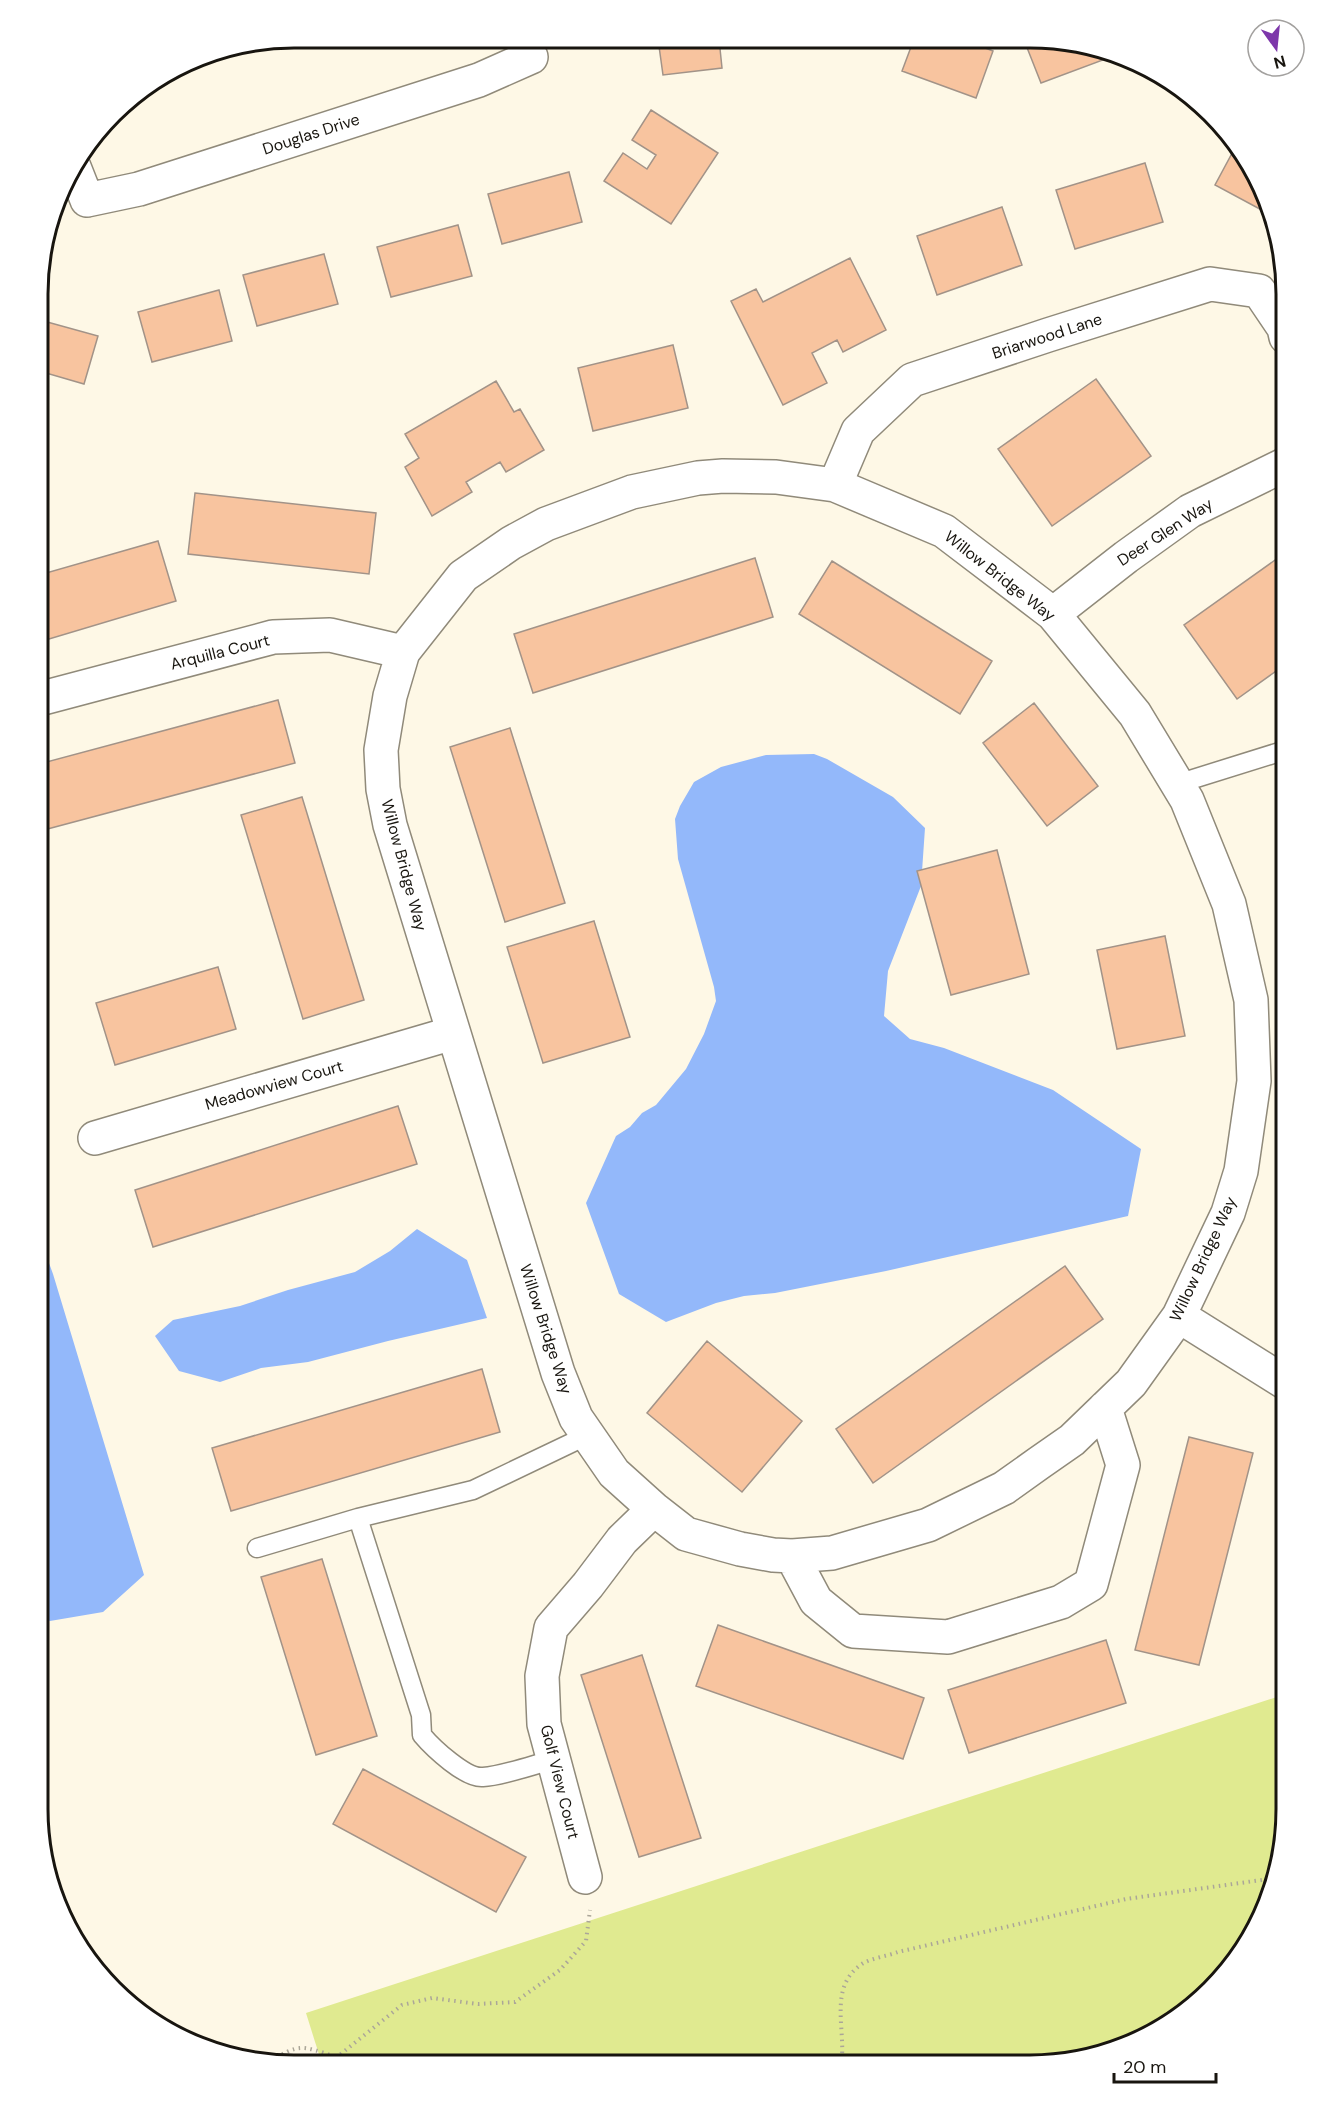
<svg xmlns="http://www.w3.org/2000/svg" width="1324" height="2103" viewBox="0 0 1324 2103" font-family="'DM Sans',sans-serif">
<rect width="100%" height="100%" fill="#fef8e6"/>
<path fill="#e0ea90" d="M 1286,1694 L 1286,1827 L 1273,1892 L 1243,1952 L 1187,2012 L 1129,2046 L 1031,2065 L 322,2064 L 306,2013 Z"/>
<path fill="#93b8fa" d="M 814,754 L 827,759 L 893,797 L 925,828 L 921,886 L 888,971 L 884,1016 L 910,1039 L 944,1048 L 1053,1090 L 1141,1149 L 1128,1216 L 886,1271 L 775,1293 L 744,1296 L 716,1303 L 666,1322 L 619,1294 L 586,1203 L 616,1136 L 630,1127 L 642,1113 L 656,1105 L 686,1069 L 704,1034 L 716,1001 L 714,987 L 678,859 L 675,819 L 680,806 L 694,782 L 721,767 L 766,755 Z
M 417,1229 L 467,1260 L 487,1318 L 388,1341 L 308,1362 L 261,1368 L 220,1382 L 179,1371 L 155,1336 L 173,1320 L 240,1306 L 288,1290 L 355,1272 L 390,1251 Z
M 38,1233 L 53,1274 L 144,1575 L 103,1612 L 50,1621 L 38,1614 Z"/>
<path fill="#f8c49f" stroke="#a29388" stroke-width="1.5" d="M 658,39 L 719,39 L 722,68 L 663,75 Z
M 914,39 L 962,39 L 993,51 L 976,98 L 902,71 Z
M 1024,40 L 1064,40 L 1119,54 L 1041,83 Z
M 227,51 L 228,54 L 171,72 L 196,57 Z
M 651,110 L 718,153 L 671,224 L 604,181 L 623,153 L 647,169 L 656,155 L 632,140 Z
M 1237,144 L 1267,195 L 1271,215 L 1215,185 Z
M 1145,163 L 1163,222 L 1075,249 L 1056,190 Z
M 569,172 L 582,222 L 502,244 L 488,194 Z
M 1002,207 L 1022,265 L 937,295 L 917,236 Z
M 458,225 L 472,276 L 391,297 L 377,247 Z
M 324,254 L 338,304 L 257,326 L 243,275 Z
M 850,258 L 886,330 L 843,352 L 837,340 L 812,353 L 827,383 L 783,405 L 731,301 L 756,289 L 763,302 Z
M 219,290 L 232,341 L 152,362 L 138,312 Z
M 40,320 L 98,336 L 84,384 L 39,371 Z
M 673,345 L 688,408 L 593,431 L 578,368 Z
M 1096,379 L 1151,456 L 1052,526 L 998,449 Z
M 496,381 L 514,412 L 520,409 L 544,450 L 506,472 L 500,462 L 466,482 L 472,492 L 432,516 L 405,467 L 419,458 L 405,434 Z
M 195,493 L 376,513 L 369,574 L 188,554 Z
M 158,541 L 176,601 L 39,642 L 39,575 Z
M 1285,553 L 1286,555 L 1286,664 L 1237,699 L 1184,625 Z
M 755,558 L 773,617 L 533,693 L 514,634 Z
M 832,561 L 992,661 L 960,714 L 799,614 Z
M 278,700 L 295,763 L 40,831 L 39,764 Z
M 1034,703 L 1098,786 L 1047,826 L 983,743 Z
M 510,728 L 565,903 L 505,922 L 450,747 Z
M 302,797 L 364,1000 L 303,1019 L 241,815 Z
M 997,850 L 1029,974 L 951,995 L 917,871 Z
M 594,921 L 630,1037 L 543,1063 L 507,947 Z
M 1165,936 L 1185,1036 L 1117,1049 L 1097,950 Z
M 218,967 L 236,1029 L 115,1065 L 96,1003 Z
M 398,1106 L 417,1164 L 153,1247 L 135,1190 Z
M 1065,1266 L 1103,1319 L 873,1483 L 836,1429 Z
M 707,1341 L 802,1421 L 742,1492 L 647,1413 Z
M 482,1369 L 500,1432 L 231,1511 L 212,1448 Z
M 1189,1437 L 1253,1453 L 1199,1665 L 1135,1650 Z
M 1286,1522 L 1286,1545 L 1276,1538 Z
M 322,1559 L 377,1736 L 316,1755 L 261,1577 Z
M 718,1625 L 924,1698 L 903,1759 L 696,1686 Z
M 1106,1640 L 1126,1703 L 969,1753 L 948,1690 Z
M 642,1655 L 701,1838 L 639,1857 L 581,1675 Z
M 363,1769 L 526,1857 L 496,1912 L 333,1824 Z"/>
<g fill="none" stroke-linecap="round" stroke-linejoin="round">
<defs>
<path id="lane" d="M 1177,784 L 1286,750
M 358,1518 L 421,1715 L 422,1735 C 433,1748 466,1779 483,1777 C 502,1776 533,1765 552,1760
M 257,1548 L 358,1518 L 473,1490 L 588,1435"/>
<path id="street" d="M 74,167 L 87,200
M 87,200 L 139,189 L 479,80 L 531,57
M 723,476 L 776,477 L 835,485 L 944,531 L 1053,614 L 1135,714 L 1187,800 L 1229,904 L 1251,1000 L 1254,1081 L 1241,1171 L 1228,1213 L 1179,1316 L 1131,1383 L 1072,1440 L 1039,1463 L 1004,1488 L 928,1525 L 832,1553 L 792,1556 L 773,1555 L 740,1549 L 686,1534 L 654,1509 L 614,1473 L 576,1418 L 558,1373 L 390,825 L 383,789 L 381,750 L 390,696 L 403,652 L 463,576 L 511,543 L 546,524 L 632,492 L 698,478 Z
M 835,485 L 858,431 L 912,380 L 1048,335 L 1210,284 L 1259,291 L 1284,328 L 1286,337
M 1053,614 L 1126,557 L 1190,511 L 1286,464
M 39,699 L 273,637 L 330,635 L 403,652
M 95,1138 L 453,1033
M 1179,1316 L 1286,1383
M 792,1556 L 816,1601 L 853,1631 L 948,1637 L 1061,1602 L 1091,1584 L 1123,1465 L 1105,1408
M 585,1877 L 544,1724 L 542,1676 L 551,1628 L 588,1585 L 622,1540 L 654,1509"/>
</defs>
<use href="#lane" stroke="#908a7a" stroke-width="21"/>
<use href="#street" stroke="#908a7a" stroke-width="36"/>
<path stroke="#aba698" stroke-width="4" stroke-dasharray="1.5 4.5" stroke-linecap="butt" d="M 266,2063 C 302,2043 298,2045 337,2057
M 334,2064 L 337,2057 L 402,2005 L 432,1998 L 478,2004 L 515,2002 L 560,1970 L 586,1941 L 590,1910
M 841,2065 C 847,2031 827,1987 862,1964 C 871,1958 888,1956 898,1952 L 1126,1899 L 1276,1878"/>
<use href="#lane" stroke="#fff" stroke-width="18"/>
<use href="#street" stroke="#fff" stroke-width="33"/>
</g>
<g text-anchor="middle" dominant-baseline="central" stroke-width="4.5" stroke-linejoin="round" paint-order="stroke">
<g font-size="16" fill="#18150f" stroke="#fff">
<text transform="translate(311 134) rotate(-18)">Douglas Drive</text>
<text transform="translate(1047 336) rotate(-18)">Briarwood Lane</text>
<text transform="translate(1165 532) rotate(-33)">Deer Glen Way</text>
<text transform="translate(1000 576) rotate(38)">Willow Bridge Way</text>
<text transform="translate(220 652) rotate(-14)">Arquilla Court</text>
<text transform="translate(404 865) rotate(75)">Willow Bridge Way</text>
<text transform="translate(274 1085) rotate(-16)">Meadowview Court</text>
<text transform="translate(1203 1259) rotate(-65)">Willow Bridge Way</text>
<text transform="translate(546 1329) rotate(72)">Willow Bridge Way</text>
<text transform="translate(560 1782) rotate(76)">Golf View Court</text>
</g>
</g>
<path d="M0 0H1324V2103H0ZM294 48H1030A246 246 0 0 1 1276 294V1809A246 246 0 0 1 1030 2055H294A246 246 0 0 1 48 1809V294A246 246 0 0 1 294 48Z" fill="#fff" fill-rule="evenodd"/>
<path fill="none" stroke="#18150f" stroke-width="3" d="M294 48H1030A246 246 0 0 1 1276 294V1809A246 246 0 0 1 1030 2055H294A246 246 0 0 1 48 1809V294A246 246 0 0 1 294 48Z"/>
<g transform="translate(1276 48) rotate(165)"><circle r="28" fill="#ffffff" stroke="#a3a19f" stroke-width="1.5"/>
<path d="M0-4.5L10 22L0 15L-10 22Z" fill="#7d37aa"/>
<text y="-9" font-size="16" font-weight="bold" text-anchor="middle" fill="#18150f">N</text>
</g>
<path d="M1114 2073v9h102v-9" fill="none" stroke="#18150f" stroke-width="3"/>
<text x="1123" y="2073" font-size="18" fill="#18150f" stroke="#ffffff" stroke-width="4.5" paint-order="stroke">20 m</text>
</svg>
